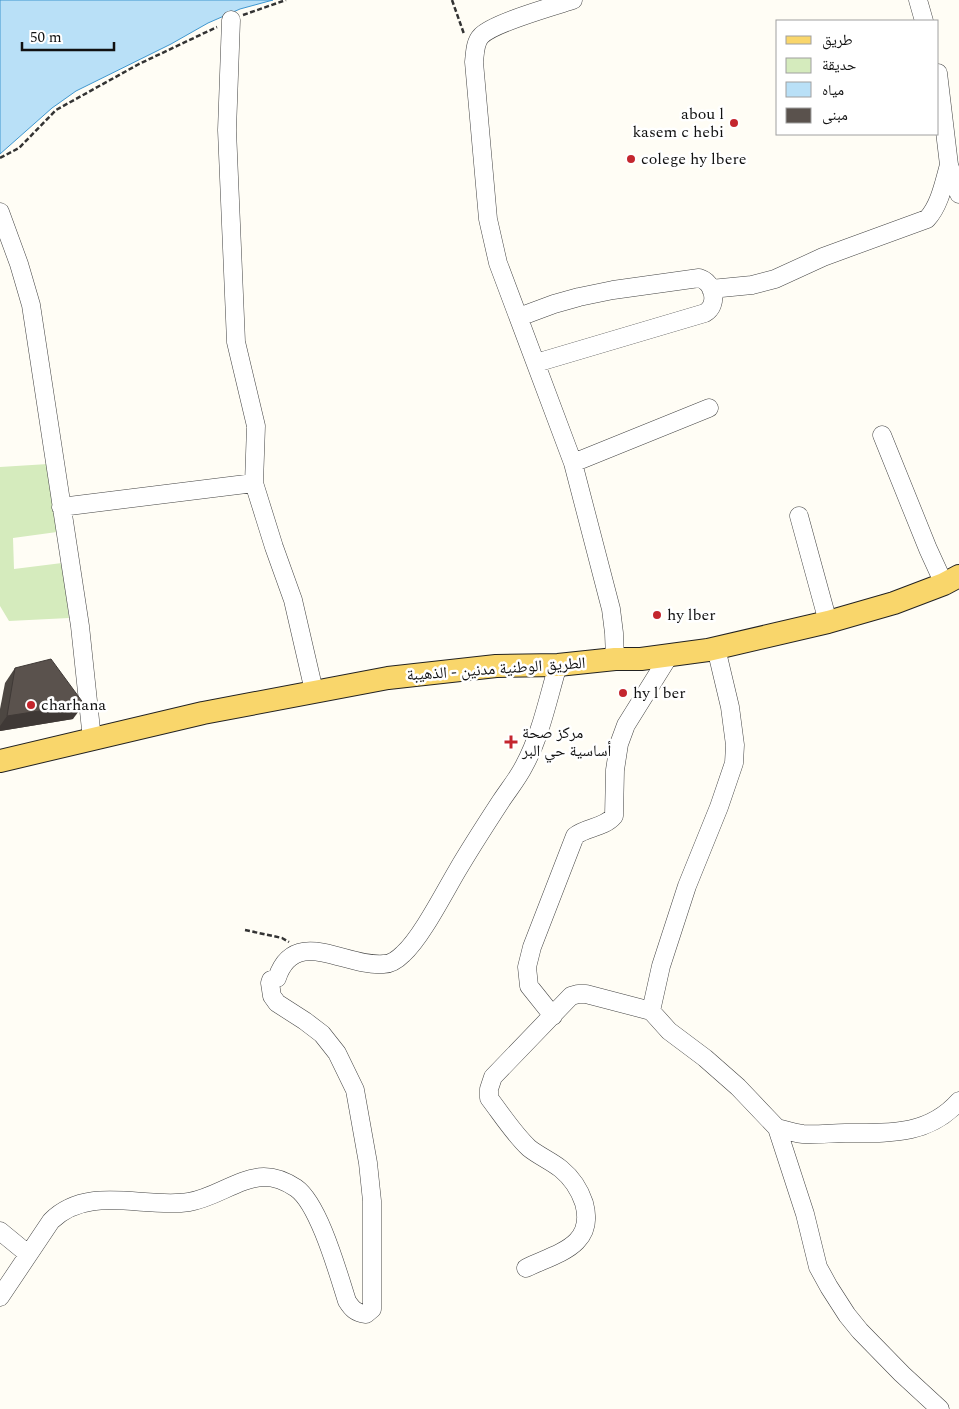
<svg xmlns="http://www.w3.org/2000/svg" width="959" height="1409" viewBox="0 0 959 1409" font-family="Spectral,'Noto Naskh Arabic',serif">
<rect width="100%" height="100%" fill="#fffdf5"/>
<path fill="#d5ebbd" d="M 48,464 L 57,532 L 13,538 L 14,569 L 62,563 L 69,618 L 9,621 L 0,606 L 0,467 Z"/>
<path fill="#b9e0f7" stroke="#3f96cf" d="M 0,0 L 273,0 L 240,9 L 208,23 L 171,44 L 76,91 L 52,108 L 0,154 Z"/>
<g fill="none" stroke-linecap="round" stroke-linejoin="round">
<defs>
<path id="minor" d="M 573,0 C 554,6 493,23 481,36 C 475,42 475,53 474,62 L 488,219 L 498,263 L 573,463 L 611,609 L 614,633 L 615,659
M 918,0 L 924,21
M 231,20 L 227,130 L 236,342 L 256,426 L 254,483 L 274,547 L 293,600 L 314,691
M 938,73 L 949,165 L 959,194
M 0,212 L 19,264 L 31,305 L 80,626 L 92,739
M 711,289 L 752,285 L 775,279 L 823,257 L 927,219 C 940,205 944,182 949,165
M 519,317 L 554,304 L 579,297 L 613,290 L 699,278 C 714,282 719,305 705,313 L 536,363
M 882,435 L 928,549 L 944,584
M 573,463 L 709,408
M 61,507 L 254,483
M 799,516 L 828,622
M 716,648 L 730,707 L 735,745 L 734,763 L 719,807 L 687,886 L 661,966 L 651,1011 L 669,1031 L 705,1058 L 738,1087 L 777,1128 L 805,1214 L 818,1267 L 829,1287 L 847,1315 L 860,1331 L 902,1374 L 940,1409
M 553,1016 L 529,986 L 527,967 L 532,947 L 575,836 C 586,827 604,828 614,816 L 615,770 L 619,744 L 626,725 L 669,656
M 777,1128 C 785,1130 794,1133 803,1134 C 817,1135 831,1133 845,1133 C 888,1133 928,1136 959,1101
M 0,1231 L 28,1254
M 526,1268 C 557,1253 596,1246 584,1203 C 580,1191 572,1178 561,1169 C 551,1161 539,1156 529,1148 C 514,1134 502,1115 489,1098 L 489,1089 L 493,1077 L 571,996 L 578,994 L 586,994 L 651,1011
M 0,1297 L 51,1221 C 88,1184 144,1209 189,1202 C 215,1198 238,1178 264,1177 C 276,1177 287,1182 296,1188 C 319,1204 338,1273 347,1301 C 352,1309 356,1313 366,1314 L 372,1309 L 372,1201 L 368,1163 L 355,1090 L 337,1053 L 322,1034 L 305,1021 L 277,1003 L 272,996 L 270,983 L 271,980 L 277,978 C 295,925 346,968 384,964 C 391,964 398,959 403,954 C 421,938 444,893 457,871 C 471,847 486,824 501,801 C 509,789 518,778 524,766 C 541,735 548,698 558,665"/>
<path id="major" d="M 0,761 L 203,713 L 388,678 L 496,666 L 558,665 L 615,659 L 641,659 L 708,650 L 828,622 L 894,603 L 944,584 L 959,576"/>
</defs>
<use href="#minor" stroke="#444" stroke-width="19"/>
<use href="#major" stroke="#222" stroke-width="24"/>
<path stroke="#333" stroke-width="2.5" stroke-dasharray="5 2.5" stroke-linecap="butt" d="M 452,0 L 464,34
M 243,15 L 286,0
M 0,158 L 19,148 L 56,110 L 139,64 L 217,27
M 245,930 L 282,938 L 289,942"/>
<use href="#minor" stroke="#fff" stroke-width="18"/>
<use href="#major" stroke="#f9d66b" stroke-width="22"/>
</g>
<path fill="#4d4742" d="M 15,668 L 73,719 L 0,731 L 0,709 L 5,683 Z"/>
<path fill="#3f3936" d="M 84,704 L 73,719 L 0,731 L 0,726 L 7,716 Z"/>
<path fill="#5a524d" stroke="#3f3936" d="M 51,659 L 84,704 L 7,716 L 15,668 Z"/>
<g fill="#c4262e" stroke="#fff" stroke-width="2">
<circle cx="734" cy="123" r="5"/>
<circle cx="631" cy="159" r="5"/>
<circle cx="657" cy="615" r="5"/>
<circle cx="623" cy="693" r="5"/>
<circle cx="31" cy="705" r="5"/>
<path d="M508.5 734.5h5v5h5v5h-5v5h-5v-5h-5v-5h5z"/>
</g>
<g text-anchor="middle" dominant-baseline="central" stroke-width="5" stroke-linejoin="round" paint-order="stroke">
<g font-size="16" fill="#111" stroke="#fff" text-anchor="start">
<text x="724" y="114" text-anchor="end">abou l<tspan x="724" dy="18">kasem c hebi</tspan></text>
<text x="641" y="159">colege hy lbere</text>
<text x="667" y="615">hy lber</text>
<text x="633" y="693">hy l ber</text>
<text x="41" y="705">charhana</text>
<text x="522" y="733">مركز صحة<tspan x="522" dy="18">أساسية حي البر</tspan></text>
</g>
<g font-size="16" fill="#111" stroke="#fff">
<text transform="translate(496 669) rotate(-4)">الطريق الوطنية مدنين - الذهيبة</text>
</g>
</g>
<rect x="776" y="20" width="162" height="115" fill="#ffffff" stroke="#a0a0a0"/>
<rect x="786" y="36" width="25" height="8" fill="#f9d66b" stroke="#a0a0a0"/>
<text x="822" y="45" font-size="15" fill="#111111">طريق</text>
<rect x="786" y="58" width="25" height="15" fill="#d5ebbd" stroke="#a0a0a0"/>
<text x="822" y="70" font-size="15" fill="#111111">حديقة</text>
<rect x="786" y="82" width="25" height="15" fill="#b9e0f7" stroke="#a0a0a0"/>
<text x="822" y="95" font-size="15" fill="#111111">مياه</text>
<rect x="786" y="108" width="25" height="15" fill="#5a524d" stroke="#a0a0a0"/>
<text x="822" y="120" font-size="15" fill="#111111">مبنى</text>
<path d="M22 42v8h92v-8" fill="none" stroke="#111111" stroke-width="2.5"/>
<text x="30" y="42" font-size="15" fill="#111111" stroke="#ffffff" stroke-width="4" paint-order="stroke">50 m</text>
</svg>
